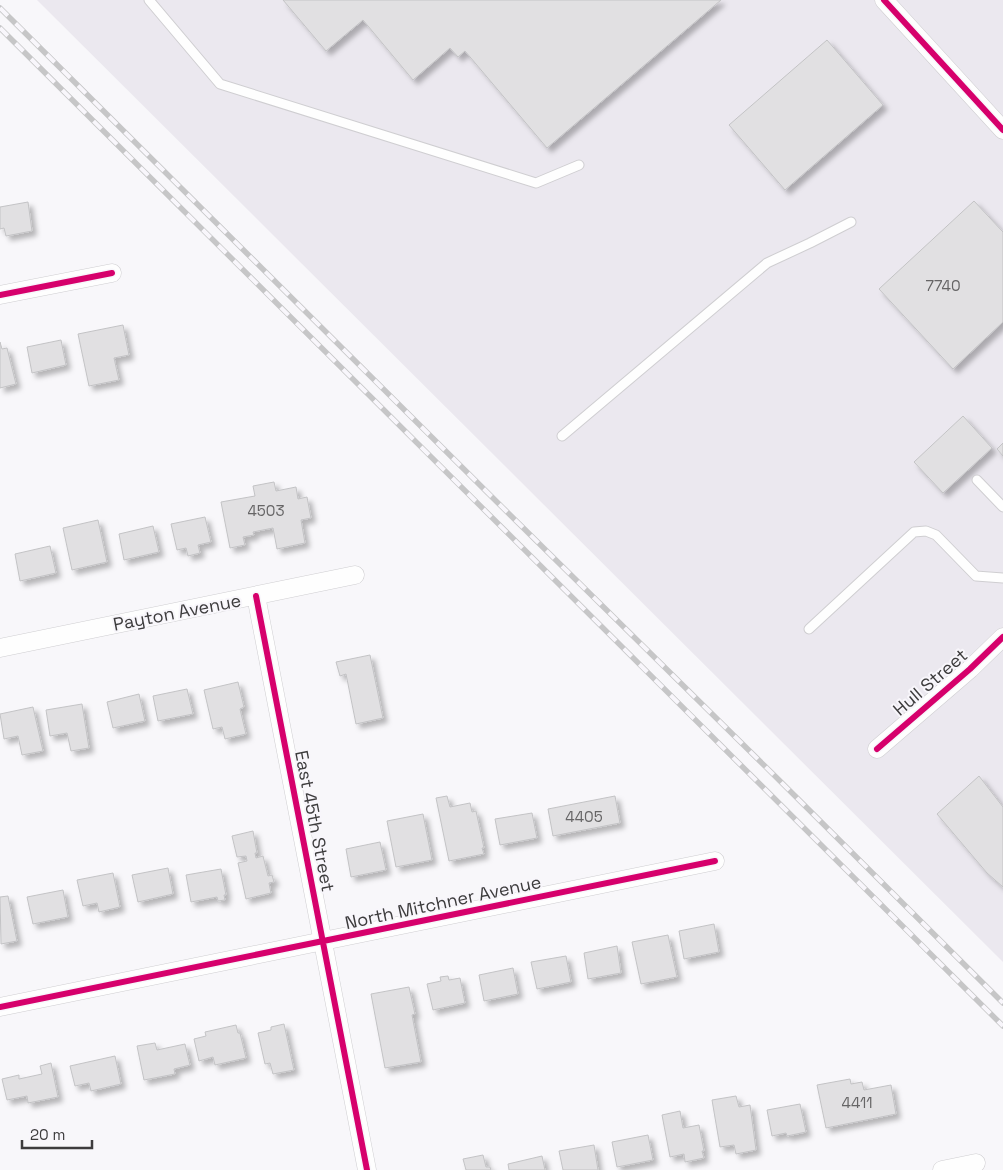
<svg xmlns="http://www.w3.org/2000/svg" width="1003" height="1170" viewBox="0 0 1003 1170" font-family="'Space Grotesk',sans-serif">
<defs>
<filter id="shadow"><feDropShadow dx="4.5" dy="4.5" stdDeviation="2.5" flood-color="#0004"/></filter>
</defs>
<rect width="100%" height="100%" fill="#f8f7fa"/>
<path fill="#ebe8ef" d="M 37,0 L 1003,0 L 1003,962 Z"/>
<path fill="#e1e0e2" stroke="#c3c3c5" filter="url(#shadow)" d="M 283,0 L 721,0 L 547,148 L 465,51 L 458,57 L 450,48 L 413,80 L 363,20 L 326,51 Z
M 827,40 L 883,105 L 785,190 L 729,125 Z
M 974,201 L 1003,232 L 1003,322 L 953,369 L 879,289 Z
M 28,202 L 32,231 L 6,236 L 4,228 L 0,229 L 0,207 Z
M 123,325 L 129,355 L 114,358 L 119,380 L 89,386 L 78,334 Z
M 61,340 L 66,365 L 32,373 L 27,347 Z
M 0,342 L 2,349 L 7,348 L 16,384 L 0,388 Z
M 963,416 L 992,448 L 943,493 L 914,462 Z
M 1003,443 L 1003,456 L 997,449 Z
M 274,482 L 276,491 L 296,487 L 298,499 L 307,497 L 311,518 L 301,520 L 305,543 L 277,549 L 273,528 L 253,532 L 254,535 L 243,537 L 245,545 L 230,548 L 221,502 L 255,496 L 253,486 Z
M 205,517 L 211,542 L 198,545 L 200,553 L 188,556 L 186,548 L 177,550 L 171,524 Z
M 98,520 L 107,562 L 72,570 L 63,528 Z
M 153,526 L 159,552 L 124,560 L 119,534 Z
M 50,546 L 56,573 L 20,581 L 15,554 Z
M 370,655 L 383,718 L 356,724 L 346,674 L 340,676 L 336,662 Z
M 238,682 L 244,707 L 240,709 L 246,734 L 225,739 L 222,727 L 213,729 L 204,690 Z
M 187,689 L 193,714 L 158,721 L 153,696 Z
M 139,694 L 145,721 L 113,728 L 107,702 Z
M 82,704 L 89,748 L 71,751 L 67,733 L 50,736 L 46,710 Z
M 33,707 L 43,751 L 22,755 L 18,736 L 4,739 L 0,714 Z
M 979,776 L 1003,807 L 1003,887 L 987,873 L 937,814 Z
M 447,796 L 450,807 L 470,803 L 472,812 L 476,811 L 484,848 L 482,848 L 484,854 L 449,861 L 436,798 Z
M 615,796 L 620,823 L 553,836 L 548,809 Z
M 532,813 L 537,838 L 500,845 L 495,819 Z
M 423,814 L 432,860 L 396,867 L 387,821 Z
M 253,831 L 257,853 L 255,853 L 256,858 L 263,856 L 268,876 L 272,875 L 274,882 L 269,883 L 271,893 L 246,899 L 238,863 L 247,861 L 246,856 L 237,857 L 232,836 Z
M 380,842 L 386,870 L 351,877 L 346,849 Z
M 168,868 L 173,894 L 138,902 L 132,875 Z
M 221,869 L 226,895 L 224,895 L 225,900 L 218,901 L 217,897 L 191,902 L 186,875 Z
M 113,873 L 120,907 L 99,912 L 97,903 L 83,906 L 77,880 Z
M 63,890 L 68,917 L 33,924 L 27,897 Z
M 8,896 L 17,941 L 1,944 L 0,897 Z
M 714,924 L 719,952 L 684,959 L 679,931 Z
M 668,935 L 677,977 L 641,984 L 632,942 Z
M 617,946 L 621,973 L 588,979 L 584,953 Z
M 566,956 L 571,982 L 537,989 L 531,962 Z
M 513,968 L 518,994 L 484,1001 L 479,975 Z
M 448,976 L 449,980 L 460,978 L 465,1003 L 433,1010 L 427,984 L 441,981 L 440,977 Z
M 409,987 L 415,1014 L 412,1015 L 421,1062 L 385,1068 L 371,994 Z
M 284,1024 L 294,1070 L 273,1074 L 270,1063 L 265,1064 L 258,1033 L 271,1030 L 271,1027 Z
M 236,1025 L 238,1033 L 240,1033 L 246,1058 L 215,1065 L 213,1057 L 199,1061 L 194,1039 L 206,1036 L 205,1032 Z
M 155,1043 L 157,1050 L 185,1044 L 190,1065 L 174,1069 L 175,1074 L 144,1080 L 137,1046 Z
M 115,1056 L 121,1084 L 91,1091 L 89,1083 L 75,1086 L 70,1066 Z
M 51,1063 L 58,1097 L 28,1103 L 27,1096 L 7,1100 L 2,1079 L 19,1075 L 19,1079 L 42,1074 L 40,1066 Z
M 850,1079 L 851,1084 L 862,1082 L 864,1090 L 891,1085 L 896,1114 L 826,1128 L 817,1085 Z
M 736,1096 L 739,1107 L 750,1105 L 756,1150 L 736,1154 L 734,1145 L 720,1147 L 712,1100 Z
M 800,1104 L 806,1132 L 787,1136 L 786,1133 L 772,1136 L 767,1110 Z
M 680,1111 L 683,1128 L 699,1125 L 704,1151 L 702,1151 L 704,1158 L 685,1162 L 684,1154 L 670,1157 L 662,1115 Z
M 648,1135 L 653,1160 L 617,1167 L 612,1142 Z
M 594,1145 L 598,1170 L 563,1170 L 559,1151 Z
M 483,1155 L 486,1167 L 490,1167 L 491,1170 L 466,1170 L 463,1159 Z
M 542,1156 L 545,1170 L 509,1170 L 508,1164 Z"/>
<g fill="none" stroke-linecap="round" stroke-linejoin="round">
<defs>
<path id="service" d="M 149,0 L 220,84 L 536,183 L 579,165
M 562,436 L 767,263 L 810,243 L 851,222
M 977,480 L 1003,507
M 809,629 L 914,532 L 926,531 L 936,535 L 976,576 L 1003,578"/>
<path id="minor" d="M 884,0 L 1003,130
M 0,295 L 112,273
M 256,596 L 367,1170
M 0,648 L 355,575
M 877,749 L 970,669 L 1003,637
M 0,1007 L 715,861
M 942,1170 L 976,1163"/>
</defs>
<use href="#service" stroke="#cfced1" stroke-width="11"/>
<use href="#minor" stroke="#cfced1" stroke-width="19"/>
<use href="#service" stroke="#fefefe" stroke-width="9"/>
<use href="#minor" stroke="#fefefe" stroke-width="18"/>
<defs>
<path id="rail" d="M 0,8 L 496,501 L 780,781 L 1003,1003
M 0,28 L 1003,1026"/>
</defs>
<use href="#rail" stroke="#c6c6c7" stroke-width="5.5"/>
<use href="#rail" stroke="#f8f6fb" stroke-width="4" stroke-dasharray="11" stroke-linecap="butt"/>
<defs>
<path id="cycleway" d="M 884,0 L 1003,130
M 0,295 L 112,273
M 256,596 L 367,1170
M 877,749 L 970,669 L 1003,637
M 0,1007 L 715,861"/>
</defs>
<use href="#cycleway" stroke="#f8f6fb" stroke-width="9"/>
<use href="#cycleway" stroke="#d6006c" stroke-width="6"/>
</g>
<g text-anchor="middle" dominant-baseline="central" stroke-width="4" stroke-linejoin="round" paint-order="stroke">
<g font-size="15" fill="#666566">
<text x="943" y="285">7740</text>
<text x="266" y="510">4503</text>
<text x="584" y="816">4405</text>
<text x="857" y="1102">4411</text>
</g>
<g font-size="18" fill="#3d3c3d" stroke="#f8f6fb">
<text transform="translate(177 612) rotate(-11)">Payton Avenue</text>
<text transform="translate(930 682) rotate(-41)">Hull Street</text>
<text transform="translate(315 821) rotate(79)">East 45th Street</text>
<text transform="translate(443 902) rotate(-12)">North Mitchner Avenue</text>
</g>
</g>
<path d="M22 1140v8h70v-8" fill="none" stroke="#3d3c3d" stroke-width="2.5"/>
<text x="30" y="1140" font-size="15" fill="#3d3c3d" stroke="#f8f6fb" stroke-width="4" paint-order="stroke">20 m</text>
</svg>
